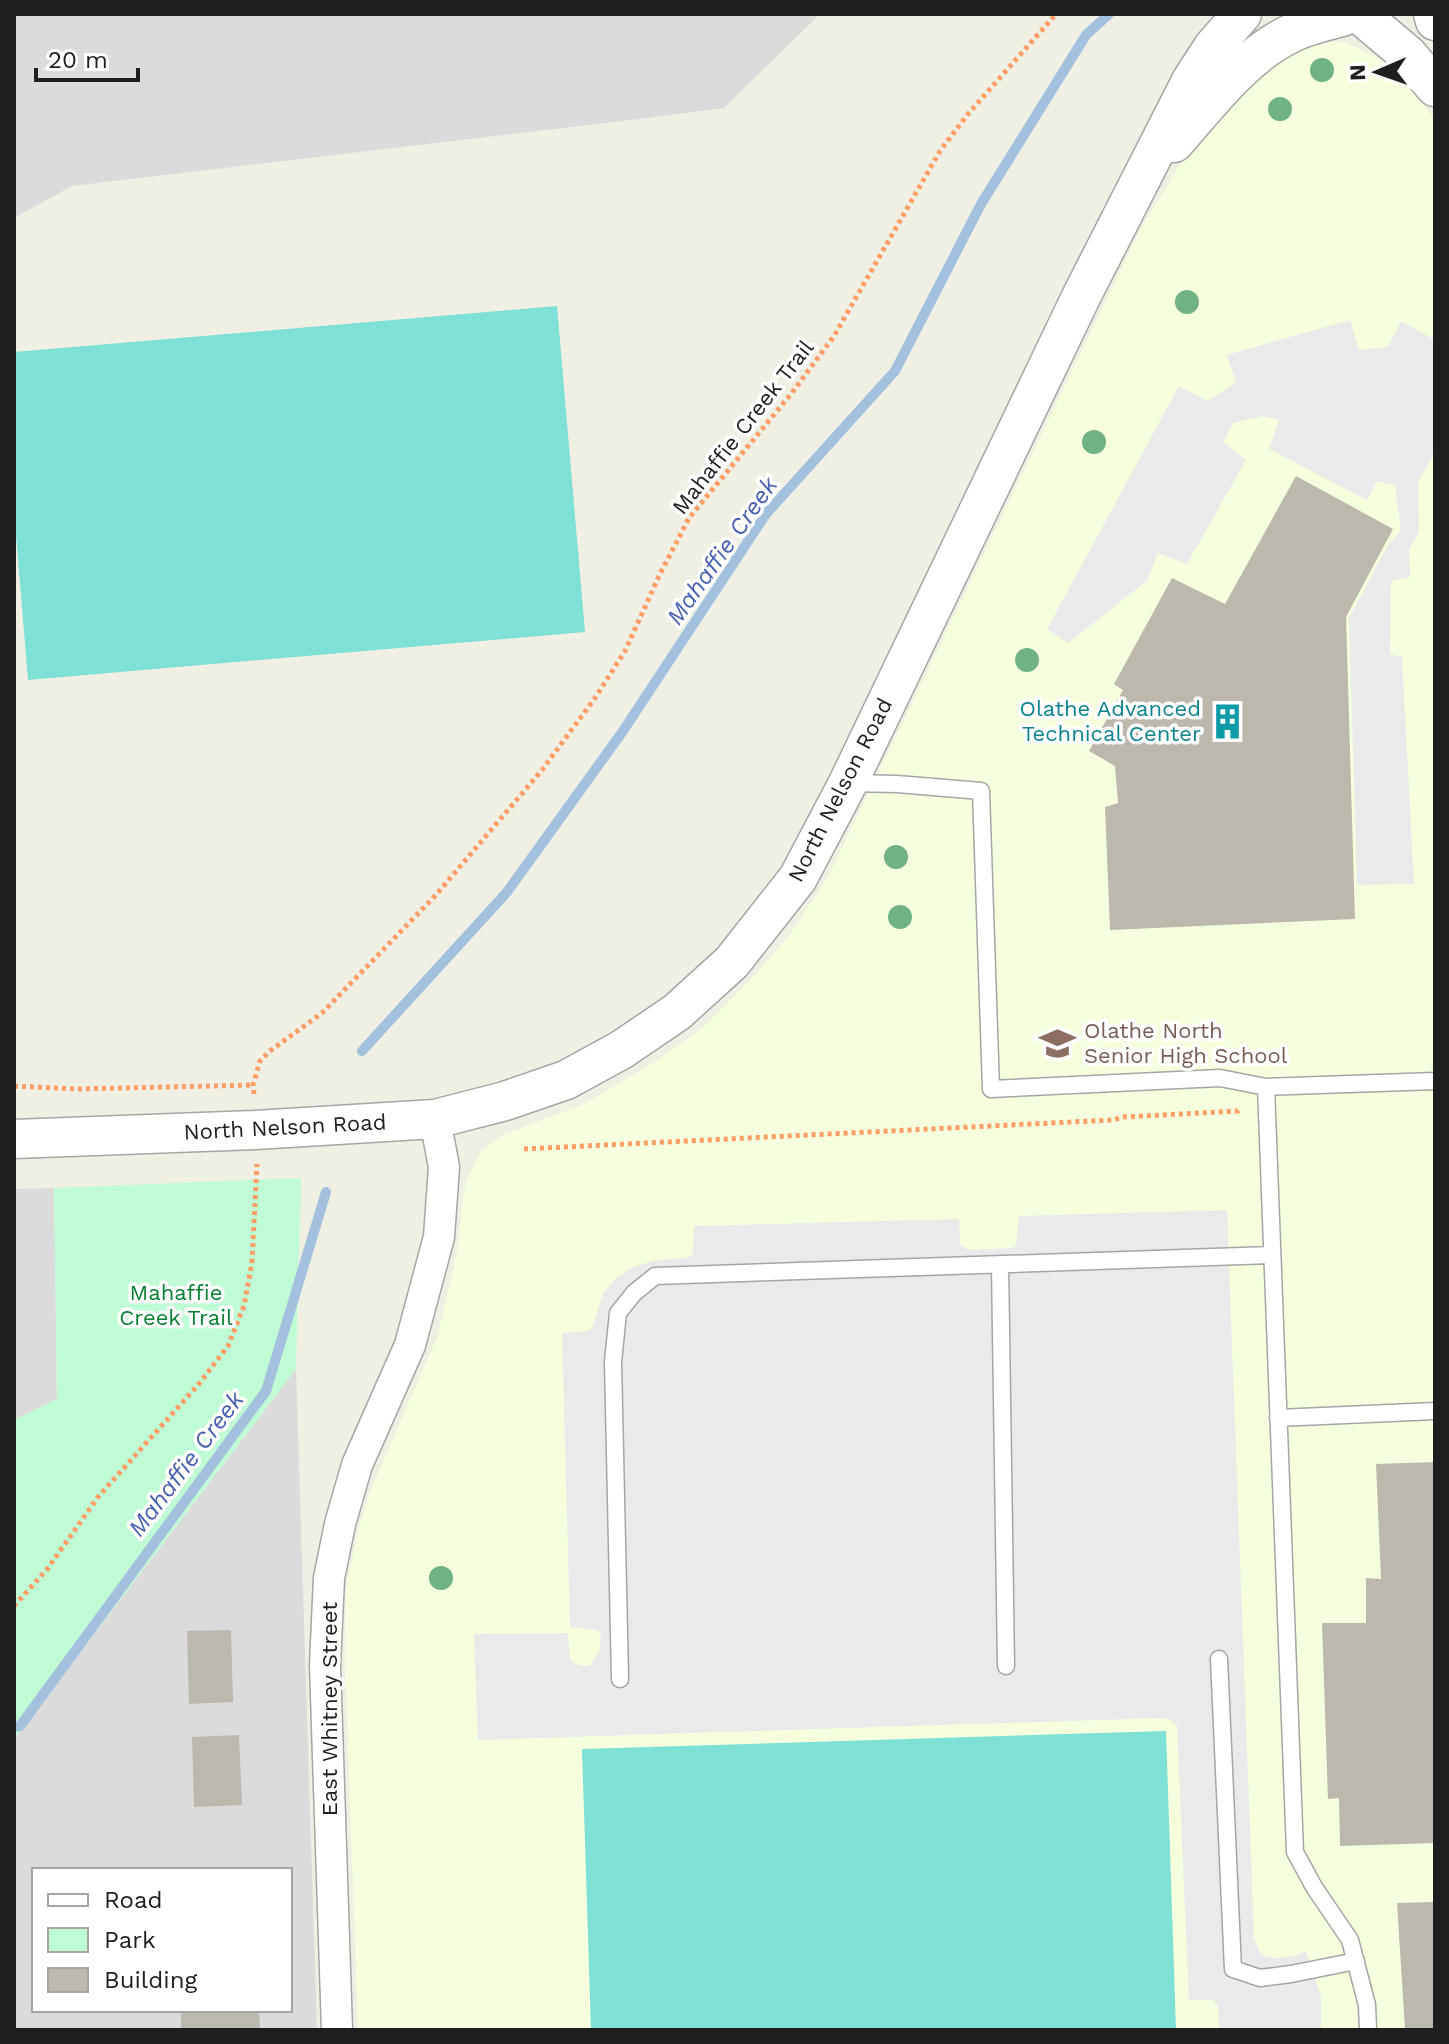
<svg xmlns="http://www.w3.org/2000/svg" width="1449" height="2044" viewBox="0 0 1449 2044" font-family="'Work Sans',sans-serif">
<rect width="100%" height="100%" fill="#f0efe4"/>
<path fill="#dcdbdb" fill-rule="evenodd" d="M 14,14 L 820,14 L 724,108 L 639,119 L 72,186 L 14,218 Z
M 54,1188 L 57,1399 L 14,1420 L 14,1189 Z
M 296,1369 L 317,2030 L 14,2030 L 14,1739 ZM 34,1870 L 290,1870 L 290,2010 L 34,2010 Z"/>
<path fill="#f6ffdd" d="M 1320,41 L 1344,42 L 1384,61 L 1405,80 L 1435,120 L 1435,2030 L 358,2030 L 345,1660 L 346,1588 L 357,1536 L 369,1494 L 438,1335 L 457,1252 L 465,1185 L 472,1169 L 481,1151 L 503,1135 L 584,1104 L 658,1060 L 705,1026 L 752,978 L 789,936 L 828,877 L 1140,230 L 1204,126 L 1279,54 Z"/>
<path fill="#bffbd4" d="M 301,1178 L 296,1369 L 14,1739 L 14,1420 L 57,1399 L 54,1188 Z"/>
<path fill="#7fe1d5" d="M 557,306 L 585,632 L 28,680 L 14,511 L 14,352 Z
M 1166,1731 L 1176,2030 L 591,2030 L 582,1749 Z"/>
<path fill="#eaeaea" d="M 1350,320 L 1359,350 L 1388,347 L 1401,321 L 1435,340 L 1435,452 L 1418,482 L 1419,532 L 1409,549 L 1410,577 L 1391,581 L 1390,654 L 1402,657 L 1414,884 L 1357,885 L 1349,618 L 1389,543 L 1401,531 L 1395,485 L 1377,481 L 1367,500 L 1269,449 L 1279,420 L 1263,416 L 1233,423 L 1223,442 L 1246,460 L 1187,564 L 1158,553 L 1147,581 L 1068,643 L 1047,629 L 1179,386 L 1208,401 L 1236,382 L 1227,355 Z
M 1227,1210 L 1254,1938 L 1259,1951 L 1266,1957 L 1277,1958 L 1295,1956 L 1306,1951 L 1321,1996 L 1321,2029 L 1219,2030 L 1218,2006 L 1213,2000 L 1189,2000 L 1177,1726 L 1171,1720 L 1160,1718 L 478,1740 L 474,1634 L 568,1633 L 570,1659 L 576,1664 L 584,1666 L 590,1665 L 599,1652 L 601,1635 L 597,1630 L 570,1627 L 562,1333 L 587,1331 L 592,1328 L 603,1294 L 616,1278 L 633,1267 L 656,1260 L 686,1258 L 693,1255 L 694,1226 L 959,1219 L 960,1245 L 970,1250 L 1012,1248 L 1016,1245 L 1019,1216 Z"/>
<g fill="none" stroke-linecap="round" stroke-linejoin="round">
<path stroke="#a3c1df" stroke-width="10" d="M 362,1051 L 507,892 L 623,731 L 766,514 L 895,371 L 981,204 L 1086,35 L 1109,14
M 14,1727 L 20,1726 L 266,1391 L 326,1192"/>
</g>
<path fill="#bcb8ad" d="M 1296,476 L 1393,529 L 1346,617 L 1355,919 L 1110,930 L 1105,807 L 1118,803 L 1115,766 L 1089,751 L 1123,690 L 1114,684 L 1172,578 L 1225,604 Z
M 1435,1462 L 1435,1843 L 1340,1846 L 1339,1798 L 1328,1799 L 1322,1623 L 1366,1623 L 1366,1578 L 1381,1579 L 1376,1464 Z
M 231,1630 L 233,1702 L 189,1704 L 187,1631 Z
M 239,1735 L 242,1805 L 194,1807 L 192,1737 Z
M 1435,1902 L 1435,2030 L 1405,2030 L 1397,1903 Z
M 181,2010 L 259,2010 L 260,2030 L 181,2030 Z"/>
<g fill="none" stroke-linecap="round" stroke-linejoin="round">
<defs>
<path id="service" d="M 848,783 L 897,784 L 981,791 L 991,1089 L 1220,1078 L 1266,1087 L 1435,1081
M 1266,1087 L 1295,1852 L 1314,1887 L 1350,1940 L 1367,2005 L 1368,2030
M 1000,1264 L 1006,1666
M 1278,1418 L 1435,1411
M 1219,1659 L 1233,1969 L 1260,1978 L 1291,1974 L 1356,1961
M 620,1679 L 613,1362 L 618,1313 L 634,1293 L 655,1276 L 1271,1255"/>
<path id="minor" d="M 337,2030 L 325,1665 L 329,1578 L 340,1524 L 357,1465 L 410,1345 L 439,1237 L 444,1167 L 435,1119"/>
<path id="tertiary" d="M 1433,14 L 1435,21
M 1363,17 L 1408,55 L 1435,87
M 1174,143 C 1208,105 1242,58 1288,35 C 1304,26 1324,22 1342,17
M 14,1139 L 255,1130 L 435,1119 L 505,1101 L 566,1080 L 621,1050 L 677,1012 L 732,962 L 798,878 L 848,783 L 1082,295 L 1191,81 L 1213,47 L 1242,14"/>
</defs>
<use href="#service" stroke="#a5a5a5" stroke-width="19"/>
<use href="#minor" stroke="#a5a5a5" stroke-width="33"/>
<use href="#tertiary" stroke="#a5a5a5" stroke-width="41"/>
<path stroke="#fe9e66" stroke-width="5" stroke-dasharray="4 4" stroke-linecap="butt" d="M 14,1086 L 77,1089 L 253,1085
M 254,1094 L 253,1085 L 260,1061 L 270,1051 L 322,1013 L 435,896 L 542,770 L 595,698 L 625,651 L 660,574 L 689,518 L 791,394 L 834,336 L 940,151 L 968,114 L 1056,14
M 524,1149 L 1112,1120 L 1124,1117 L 1238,1111 L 1241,1108
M 14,1606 L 48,1568 L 98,1497 L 198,1385 L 228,1346 L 244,1306 L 252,1262 L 257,1164"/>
<use href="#service" stroke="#fff" stroke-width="16"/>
<use href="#minor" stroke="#fff" stroke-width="30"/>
<use href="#tertiary" stroke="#fff" stroke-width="38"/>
</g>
<g fill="#70b282">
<circle cx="1322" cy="70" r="12"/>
<circle cx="1280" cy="109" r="12"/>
<circle cx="1187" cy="302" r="12"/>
<circle cx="1094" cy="442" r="12"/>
<circle cx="1027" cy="660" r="12"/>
<circle cx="896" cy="857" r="12"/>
<circle cx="900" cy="917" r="12"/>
<circle cx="441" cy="1578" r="12"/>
</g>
<defs>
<symbol id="building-bare" viewBox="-9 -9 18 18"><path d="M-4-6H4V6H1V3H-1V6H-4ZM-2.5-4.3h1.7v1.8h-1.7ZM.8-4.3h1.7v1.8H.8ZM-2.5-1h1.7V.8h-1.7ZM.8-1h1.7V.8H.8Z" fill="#0f9aa8" stroke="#fff" stroke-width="2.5" paint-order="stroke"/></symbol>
<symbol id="school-bare" viewBox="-9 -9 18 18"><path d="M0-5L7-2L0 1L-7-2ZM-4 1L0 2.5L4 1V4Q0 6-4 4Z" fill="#8d6e63" stroke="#fff" stroke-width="2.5" paint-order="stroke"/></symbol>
</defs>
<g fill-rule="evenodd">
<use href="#building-bare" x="1202" y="696" width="51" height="51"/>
<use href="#school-bare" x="1032" y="1018" width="51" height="51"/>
</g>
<g text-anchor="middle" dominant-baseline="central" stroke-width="7" stroke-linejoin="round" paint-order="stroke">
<g font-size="22" fill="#1e1e1e" stroke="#fff">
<text transform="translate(743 427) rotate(-52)">Mahaffie Creek Trail</text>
<text transform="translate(840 790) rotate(-63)">North Nelson Road</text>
<text transform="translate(285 1127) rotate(-3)">North Nelson Road</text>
<text transform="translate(329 1709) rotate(-90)">East Whitney Street</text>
</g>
<g font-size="22" fill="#0d838f" stroke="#fff" text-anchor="end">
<text x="1201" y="708">Olathe Advanced<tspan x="1201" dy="25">Technical Center</tspan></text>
</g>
<g font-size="22" fill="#785e54" stroke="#fff" text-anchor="start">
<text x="1084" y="1030">Olathe North<tspan x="1084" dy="25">Senior High School</tspan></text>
</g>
<g font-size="22" fill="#088132" stroke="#fff">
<text x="176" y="1292">Mahaffie<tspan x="176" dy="25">Creek Trail</tspan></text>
</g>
<g font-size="24" font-style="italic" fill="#4760b1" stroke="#fff">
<text transform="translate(722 551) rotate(-55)">Mahaffie Creek</text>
<text transform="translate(186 1464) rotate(-53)">Mahaffie Creek</text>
</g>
</g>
<rect width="1449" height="2044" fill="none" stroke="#1e1e1e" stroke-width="32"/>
<rect x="32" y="1868" width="260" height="144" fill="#ffffff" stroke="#a5a5a5" stroke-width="2"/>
<rect x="48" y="1894" width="40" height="12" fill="#ffffff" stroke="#a5a5a5" stroke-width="2"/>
<text x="104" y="1908" font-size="24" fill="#1e1e1e">Road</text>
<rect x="48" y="1928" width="40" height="24" fill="#bffbd4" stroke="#a5a5a5" stroke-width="2"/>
<text x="104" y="1948" font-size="24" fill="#1e1e1e">Park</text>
<rect x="48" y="1968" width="40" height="24" fill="#bcb8ad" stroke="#a5a5a5" stroke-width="2"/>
<text x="104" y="1988" font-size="24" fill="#1e1e1e">Building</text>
<g transform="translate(1377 72) rotate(268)" stroke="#ffffff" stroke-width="6" paint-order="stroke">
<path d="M0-6L14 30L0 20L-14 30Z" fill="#1e1e1e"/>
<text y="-12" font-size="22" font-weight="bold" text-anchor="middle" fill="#1e1e1e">N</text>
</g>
<path d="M36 68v12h102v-12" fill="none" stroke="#1e1e1e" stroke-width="4"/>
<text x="48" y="68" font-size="24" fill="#1e1e1e" stroke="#ffffff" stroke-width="6" paint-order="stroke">20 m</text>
</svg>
